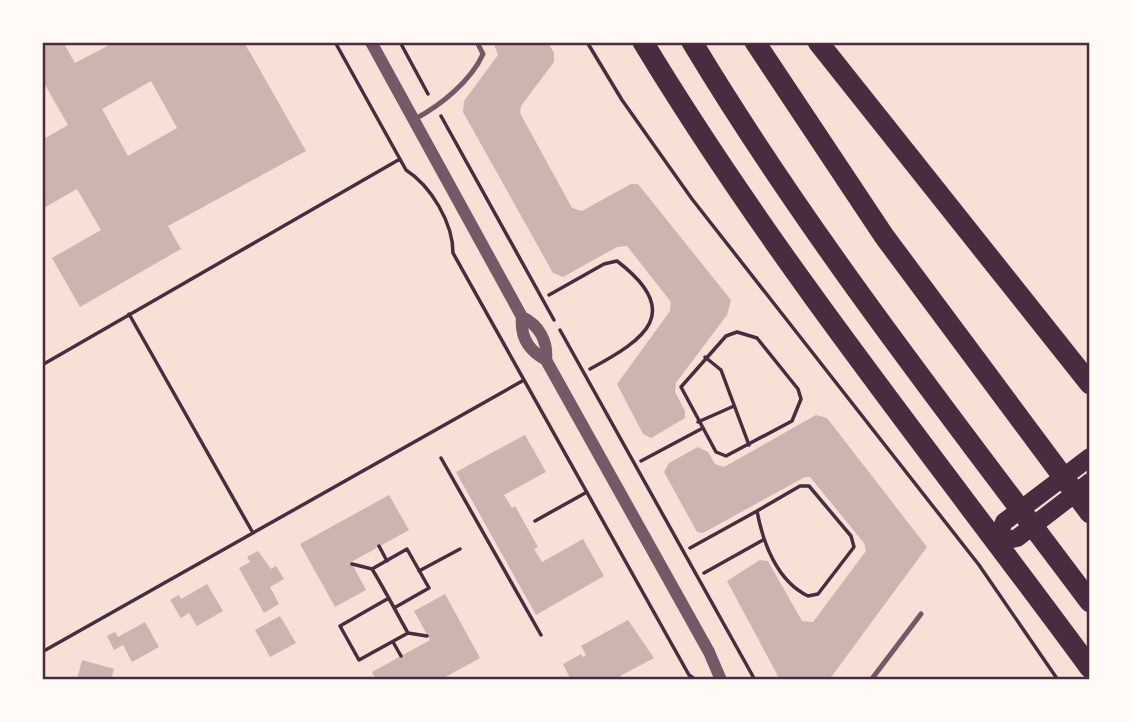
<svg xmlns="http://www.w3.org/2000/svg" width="1132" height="722" viewBox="0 0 1132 722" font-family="'Golos Text',sans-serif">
<rect width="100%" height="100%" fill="#f7e1d7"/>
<path fill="#ccb4b1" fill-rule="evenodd" d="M 42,42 L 63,42 L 75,63 L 115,42 L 244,42 L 306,151 L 168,226 L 181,249 L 80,307 L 52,258 L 101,230 L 77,189 L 42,209 L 42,140 L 68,125 L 44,83 L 42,85 ZM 151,81 L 177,128 L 128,156 L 102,109 Z
M 493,42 L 548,42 L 554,53 L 554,62 L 521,106 L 520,113 L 572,208 L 582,211 L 631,184 L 638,184 L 731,300 L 727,315 L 676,383 L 675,392 L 685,411 L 685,418 L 651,438 L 643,434 L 617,384 L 670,311 L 671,302 L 627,246 L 617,247 L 563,277 L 553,273 L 463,112 L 464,101 L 498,55 Z
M 816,415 L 827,418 L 927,547 L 829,680 L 780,680 L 727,581 L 760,560 L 768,561 L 802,621 L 813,622 L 866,551 L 864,543 L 810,477 L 805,477 L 703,533 L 697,532 L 664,472 L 669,463 L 698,447 L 708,452 L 715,464 L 724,467 Z
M 525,435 L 546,472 L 504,495 L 512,508 L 515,506 L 538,547 L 534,549 L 542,562 L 583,539 L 604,576 L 536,615 L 456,472 Z
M 389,495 L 409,530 L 351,562 L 366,590 L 335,607 L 300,544 Z
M 258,551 L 271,569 L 276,566 L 284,579 L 270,587 L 279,604 L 264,613 L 239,568 L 250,562 L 247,557 Z
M 207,584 L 223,611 L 197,626 L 189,613 L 181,618 L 170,600 L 179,595 L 181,599 Z
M 445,594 L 480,658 L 440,680 L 376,680 L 372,672 L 430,640 L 414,611 Z
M 280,616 L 296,643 L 270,657 L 255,630 Z
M 628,620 L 654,658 L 620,676 L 622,680 L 571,680 L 563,664 L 581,654 L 583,657 L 586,655 L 581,646 Z
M 145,622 L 159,647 L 132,662 L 123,645 L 114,650 L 107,636 L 115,632 L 118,637 Z
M 82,660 L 114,669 L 111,680 L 77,680 Z"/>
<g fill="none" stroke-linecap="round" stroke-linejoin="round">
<path stroke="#4a2c40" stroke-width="3.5" d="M 335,42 L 406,170 C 431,186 453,223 453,253 L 689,675 L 696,680
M 400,42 L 428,94
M 587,42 L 622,100 L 692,199 L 979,565 L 1058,680
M 441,116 L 554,320
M 549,295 L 604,264 L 617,261 C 684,312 646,339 590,369
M 129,314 L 253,533
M 560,330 L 755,680
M 737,332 L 757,338 L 798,389 L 801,399 L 792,421 L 726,456 L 716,452 L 681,387 L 726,336 Z
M 705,357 L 721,370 L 749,445
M 42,365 L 400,159
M 698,422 L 734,406
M 441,458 L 541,635
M 641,461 L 701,429
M 800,486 L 809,486 L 851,536 L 854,547 L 818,594 L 808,596 C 777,581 763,543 757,511 Z
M 535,521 L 587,492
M 379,546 L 387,561
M 690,548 L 757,511
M 352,564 L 372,569
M 419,571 L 460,549
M 704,573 L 763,540
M 389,598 L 340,626 L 359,660 L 408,633 C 396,612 385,590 372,569 L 407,549 L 429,588 L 394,608
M 408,633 L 427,636
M 393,642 L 401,656
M 42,652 L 524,380"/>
<path stroke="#755966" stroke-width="5" d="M 415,119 C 441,105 471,81 483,54 L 477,42
M 871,680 L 921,614"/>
<path stroke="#755966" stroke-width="12" d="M 371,42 L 522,317 C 539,325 548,341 546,360
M 522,317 C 520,337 529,351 546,360 L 709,652 L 721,680"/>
<path stroke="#4a2c40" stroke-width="18" d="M 996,542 L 1004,522 L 1090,457
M 996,542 L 1017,538 L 1090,482"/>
<path stroke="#4a2c40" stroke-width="21" d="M 643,42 C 776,262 938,461 1090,668
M 692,42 C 810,238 953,419 1090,602
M 755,42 L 884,236 L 1090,513
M 818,42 L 1090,384"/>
</g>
<rect width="1132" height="722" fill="none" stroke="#fffaf5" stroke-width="88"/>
<rect x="44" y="44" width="1044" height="634" fill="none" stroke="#4a2c40" stroke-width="2.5"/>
</svg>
